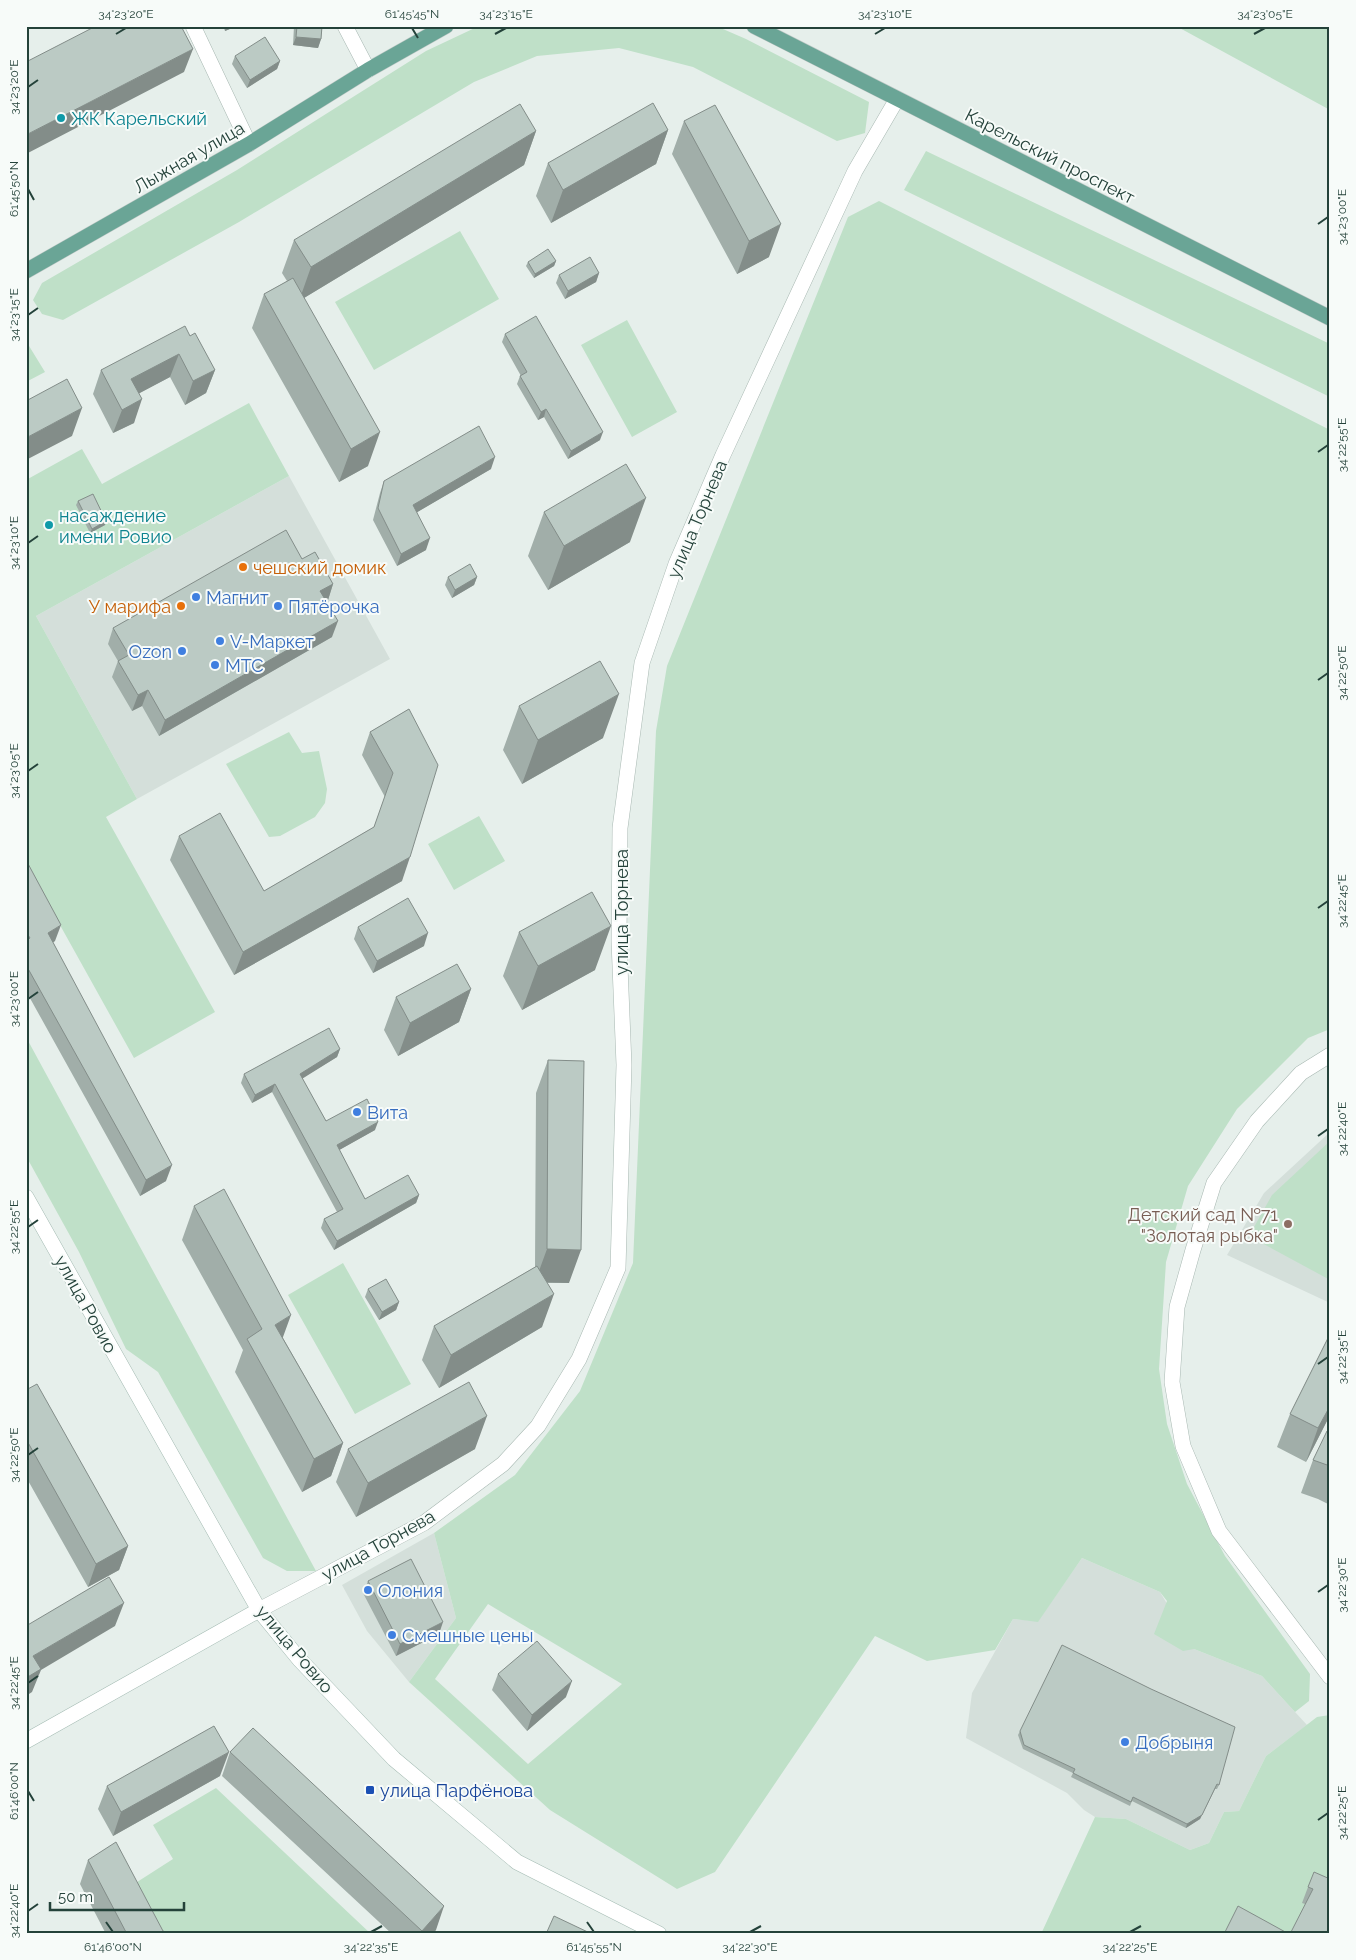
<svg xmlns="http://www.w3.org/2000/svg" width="1356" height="1960" viewBox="0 0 1356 1960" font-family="Raleway,sans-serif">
<rect width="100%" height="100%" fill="#e6efeb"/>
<path fill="#d4dfda" d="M 289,476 L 390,659 L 137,799 L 36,616 Z
M 1330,1132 L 1330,1303 L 1227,1255 L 1264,1193 Z
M 434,1533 L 456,1618 L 409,1682 L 367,1631 L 342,1585 Z
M 1082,1558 L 1160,1592 L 1194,1649 L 1262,1676 L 1307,1725 L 1266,1756 L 1239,1811 L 1224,1812 L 1209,1843 L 1190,1850 L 1126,1819 L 1095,1817 L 1084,1810 L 1067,1793 L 966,1738 L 972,1693 L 1013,1619 L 1038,1621 Z"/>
<path fill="#bfe0c8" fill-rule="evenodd" d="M 479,26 L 716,26 L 746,39 L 869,102 L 865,133 L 837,141 L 693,67 L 619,48 L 537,56 L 474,82 L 239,222 L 63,320 L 42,314 L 33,300 L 42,283 L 237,170 L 426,51 Z
M 1176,26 L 1330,26 L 1330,110 Z
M 926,151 L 1330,344 L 1330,397 L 904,190 Z
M 879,201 L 1330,430 L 1330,1029 L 1308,1038 L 1237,1109 L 1188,1186 L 1166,1262 L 1159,1369 L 1167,1424 L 1187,1484 L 1225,1556 L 1310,1674 L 1309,1701 L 1295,1712 L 1262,1676 L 1194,1649 L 1183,1651 L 1154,1634 L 1167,1601 L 1160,1592 L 1082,1558 L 1038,1622 L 1013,1619 L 995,1650 L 927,1661 L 875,1636 L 715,1872 L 677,1889 L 550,1810 L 409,1682 L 456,1618 L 434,1533 L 515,1475 L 580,1391 L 633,1263 L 656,731 L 667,666 L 848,217 ZM 488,1604 L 622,1684 L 528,1764 L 435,1679 Z
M 460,231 L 499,299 L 374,370 L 335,302 Z
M 627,320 L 677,412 L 632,437 L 581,345 Z
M 26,341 L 45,372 L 26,382 Z
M 249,403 L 289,476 L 36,616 L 137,799 L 106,817 L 215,1012 L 134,1058 L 26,864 L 26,480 L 82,449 L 102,484 Z
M 289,732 L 302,753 L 319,751 L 327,789 L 325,803 L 315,817 L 280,836 L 269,837 L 226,764 Z
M 479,816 L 505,861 L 454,890 L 428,844 Z
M 26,1037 L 316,1571 L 287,1571 L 263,1558 L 158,1372 L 126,1349 L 79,1252 L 26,1156 Z
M 1330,1141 L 1330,1280 L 1249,1236 L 1272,1195 Z
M 343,1263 L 411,1384 L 355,1414 L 288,1295 Z
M 1330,1715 L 1330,1934 L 1041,1934 L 1095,1817 L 1126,1819 L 1190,1850 L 1209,1843 L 1224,1812 L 1239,1811 L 1266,1756 L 1317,1717 Z
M 216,1788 L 371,1934 L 160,1934 L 134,1884 L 173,1859 L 153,1825 Z"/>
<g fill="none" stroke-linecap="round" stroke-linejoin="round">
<defs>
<path id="street" d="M 193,26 L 249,144
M 345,26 L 368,70
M 1330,1055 L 1301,1073 L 1257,1121 L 1214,1183 L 1193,1250 L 1177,1307 L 1172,1382 L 1183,1446 L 1219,1531 L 1330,1677
M 259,1610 L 424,1523 L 503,1464 L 538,1426 L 579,1359 L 618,1268 L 624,1065 L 619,941 L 620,828 L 642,663 L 676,564 L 723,455 L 855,171 L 897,99"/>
<path id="secondary" d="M 26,1197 L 259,1610 L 299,1659 L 394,1759 L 517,1862 L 659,1934
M 26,1741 L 259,1610"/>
<path id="primary" d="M 754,26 L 1330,318
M 26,271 L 249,144 L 368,70 L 446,26"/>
</defs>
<use href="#street" stroke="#a8b8b2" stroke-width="16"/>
<use href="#secondary" stroke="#a4bbb3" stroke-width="16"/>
<use href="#primary" stroke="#c2cac8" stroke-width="16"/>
<use href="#street" stroke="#fff" stroke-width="15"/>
<use href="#secondary" stroke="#fff" stroke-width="15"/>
<use href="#primary" stroke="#6aa596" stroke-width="15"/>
</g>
<path fill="#a1aea9" d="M 223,26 L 237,26 L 225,31 Z
M 294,26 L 322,26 L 321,39 L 318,48 L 293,45 Z
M 235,56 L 280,61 L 277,69 L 247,88 L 232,64 Z
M 684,121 L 769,257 L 737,274 L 672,154 Z
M 668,130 L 656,164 L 551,223 L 536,196 L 548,163 Z
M 536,131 L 524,165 L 304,298 L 368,466 L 339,482 L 252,328 L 264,294 L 287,281 L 282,273 L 294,240 Z
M 556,261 L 554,266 L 534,278 L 526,266 L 528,262 Z
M 599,273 L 596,282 L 565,299 L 556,283 L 559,275 Z
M 505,334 L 600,440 L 568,459 L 544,417 L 538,420 L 517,384 L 520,376 L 521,376 L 502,342 Z
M 190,336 L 215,370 L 206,393 L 185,405 L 170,377 L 139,393 L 134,423 L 113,433 L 93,394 L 101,370 Z
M 491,469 L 417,512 L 426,550 L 397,566 L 373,520 L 380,493 L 384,481 Z
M 78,501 L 106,521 L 105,525 L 90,533 L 76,505 Z
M 544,512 L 630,542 L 548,590 L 528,556 Z
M 302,559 L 333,584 L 328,600 L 326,601 L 332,637 L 159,736 L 142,706 L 132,711 L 112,677 L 118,661 L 108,644 L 113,628 Z
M 448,577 L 477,577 L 474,585 L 452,598 L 445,585 Z
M 519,706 L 603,738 L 522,784 L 503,750 Z
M 409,709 L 402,881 L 234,975 L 170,860 L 179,836 L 264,891 L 374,827 L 385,797 L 362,755 L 370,732 Z
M 26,860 L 55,941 L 53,942 L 166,1181 L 140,1196 L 26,991 Z
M 358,927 L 424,946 L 373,973 L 354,939 Z
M 519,932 L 595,970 L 522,1010 L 503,976 Z
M 471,989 L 459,1022 L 398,1056 L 384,1030 L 396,997 Z
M 340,1049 L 337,1057 L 302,1078 L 326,1121 L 375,1130 L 339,1150 L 365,1199 L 419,1195 L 416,1203 L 334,1250 L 321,1228 L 324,1219 L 337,1212 L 272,1092 L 252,1103 L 241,1083 L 244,1074 Z
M 548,1060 L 569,1283 L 547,1283 L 542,1327 L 439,1388 L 422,1360 L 434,1326 L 535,1267 L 536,1093 Z
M 194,1206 L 283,1338 L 343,1443 L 331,1476 L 302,1492 L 235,1372 L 243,1350 L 182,1240 Z
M 368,1289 L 399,1302 L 396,1310 L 379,1320 L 365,1297 Z
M 1330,1334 L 1330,1415 L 1306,1462 L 1277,1447 L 1290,1414 Z
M 26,1390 L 128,1546 L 119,1570 L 88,1587 L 26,1477 Z
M 1330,1432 L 1330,1505 L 1318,1499 L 1301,1493 L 1313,1460 Z
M 348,1449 L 475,1449 L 356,1517 L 336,1482 Z
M 368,1581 L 439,1634 L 396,1656 L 363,1593 Z
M 498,1674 L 566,1697 L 527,1731 L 492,1690 Z
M 1020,1731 L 1219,1785 L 1217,1789 L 1215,1789 L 1200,1819 L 1186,1828 L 1132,1801 L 1130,1806 L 1071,1777 L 1073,1773 L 1023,1749 L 1018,1735 Z
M 230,1752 L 436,1930 L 432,1934 L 392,1934 L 222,1776 Z
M 220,1776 L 113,1836 L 98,1809 L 107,1786 Z
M 88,1860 L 163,1931 L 169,1934 L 106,1934 L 80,1884 Z
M 1330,1879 L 1305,1904 L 1302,1903 L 1308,1887 Z"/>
<path fill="#838d89" d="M 226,26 L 237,26 L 225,31 Z
M 296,37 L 321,39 L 318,48 L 293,45 Z
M 193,49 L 184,72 L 26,154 L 26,135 Z
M 280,61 L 277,69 L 247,88 L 250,80 Z
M 668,130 L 656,164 L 551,223 L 563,190 Z
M 536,131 L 524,165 L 299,301 L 311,267 Z
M 781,224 L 769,257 L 737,274 L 749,241 Z
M 556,261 L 554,266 L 534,278 L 535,274 Z
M 599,273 L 596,282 L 565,299 L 568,291 Z
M 179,354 L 170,377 L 123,402 L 131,379 Z
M 215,370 L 206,393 L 185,405 L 193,381 Z
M 142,399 L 134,423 L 113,433 L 122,410 Z
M 82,408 L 72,436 L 26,460 L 26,438 Z
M 546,409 L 544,417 L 538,420 L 541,412 Z
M 380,432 L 368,466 L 339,482 L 351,449 Z
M 603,432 L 600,440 L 568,459 L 571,451 Z
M 495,457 L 491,469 L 409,517 L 413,505 Z
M 646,498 L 630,542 L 548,590 L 564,546 Z
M 106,521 L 105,525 L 90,533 L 92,529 Z
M 430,538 L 426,550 L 397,566 L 401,554 Z
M 477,577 L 474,585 L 452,598 L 455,590 Z
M 333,584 L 328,600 L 315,607 L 320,591 Z
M 338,621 L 332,637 L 159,736 L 165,720 Z
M 148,690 L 142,706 L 132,711 L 138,695 Z
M 619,694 L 603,738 L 522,784 L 538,740 Z
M 410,857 L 402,881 L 234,975 L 243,952 Z
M 61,925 L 55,941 L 42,949 L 48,933 Z
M 611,926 L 595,970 L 522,1010 L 538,966 Z
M 428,933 L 424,946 L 373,973 L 377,961 Z
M 471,989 L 459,1022 L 398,1056 L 410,1023 Z
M 340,1049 L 337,1057 L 297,1082 L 300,1074 Z
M 275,1084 L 272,1092 L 252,1103 L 255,1095 Z
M 378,1122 L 375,1130 L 334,1153 L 337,1145 Z
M 172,1165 L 166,1181 L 140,1196 L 146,1180 Z
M 419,1195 L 416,1203 L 334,1250 L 337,1241 Z
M 547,1249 L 581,1250 L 569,1283 L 535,1282 Z
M 554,1294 L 542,1327 L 439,1388 L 451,1355 Z
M 399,1302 L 396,1310 L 379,1320 L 382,1312 Z
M 291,1315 L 279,1348 L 275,1325 Z
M 1330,1406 L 1330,1415 L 1306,1462 L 1318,1428 Z
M 487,1416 L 475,1449 L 356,1517 L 368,1483 Z
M 343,1443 L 331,1476 L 302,1492 L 314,1459 Z
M 128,1546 L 119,1570 L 88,1587 L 96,1564 Z
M 124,1603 L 115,1626 L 41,1670 L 32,1692 L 26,1696 L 26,1675 L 33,1656 Z
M 443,1622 L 439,1634 L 396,1656 L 400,1644 Z
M 572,1681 L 566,1697 L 527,1731 L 532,1715 Z
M 229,1752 L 220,1776 L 113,1836 L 121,1812 Z
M 1217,1784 L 1200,1819 L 1186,1828 L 1187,1824 Z
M 444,1906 L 436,1930 L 432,1934 L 421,1934 L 422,1931 Z"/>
<path fill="#bbcac4" stroke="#838d89" d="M 96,26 L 181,26 L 193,49 L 26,135 L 26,62 Z
M 297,26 L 322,26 L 321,39 L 296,37 Z
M 265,37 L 280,61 L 250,80 L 235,56 Z
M 653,103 L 668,130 L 563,190 L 548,163 Z
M 520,104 L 536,131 L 311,267 L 294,240 Z
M 715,105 L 781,224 L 749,241 L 684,121 Z
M 548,249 L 556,261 L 535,274 L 528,262 Z
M 590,257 L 599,273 L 568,291 L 559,275 Z
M 293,278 L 380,432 L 351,449 L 264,294 Z
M 536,316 L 603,432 L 571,451 L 546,409 L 541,412 L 520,376 L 527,372 L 505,334 Z
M 185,326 L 190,336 L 195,333 L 215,370 L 193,381 L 179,354 L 131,379 L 142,399 L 122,410 L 101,370 Z
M 67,379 L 82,408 L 26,438 L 26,401 Z
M 479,426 L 495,457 L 413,505 L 430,538 L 401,554 L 378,508 L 384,481 Z
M 626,464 L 646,498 L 564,546 L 544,512 Z
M 93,494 L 106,521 L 92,529 L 78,501 Z
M 286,530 L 302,559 L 315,552 L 333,584 L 320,591 L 338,621 L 165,720 L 148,690 L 138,695 L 118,661 L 129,655 L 113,628 Z
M 470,564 L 477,577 L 455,590 L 448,577 Z
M 600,661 L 619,694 L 538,740 L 519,706 Z
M 409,709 L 438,765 L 410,857 L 243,952 L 179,836 L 220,813 L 264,891 L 374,827 L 393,773 L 370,732 Z
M 26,860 L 61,925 L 48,933 L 172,1165 L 146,1180 L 26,965 L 26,941 L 30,938 L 26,932 Z
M 592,892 L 611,926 L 538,966 L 519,932 Z
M 408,898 L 428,933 L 377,961 L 358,927 Z
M 457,964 L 471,989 L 410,1023 L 396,997 Z
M 329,1028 L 340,1049 L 300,1074 L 326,1121 L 367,1099 L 378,1122 L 337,1145 L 365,1199 L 408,1175 L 419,1195 L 337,1241 L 324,1219 L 343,1209 L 275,1084 L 255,1095 L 244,1074 Z
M 548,1060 L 584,1061 L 581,1250 L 547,1249 Z
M 224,1189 L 291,1315 L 275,1325 L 343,1443 L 314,1459 L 247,1339 L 262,1329 L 194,1206 Z
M 537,1266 L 554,1294 L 451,1355 L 434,1326 Z
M 386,1279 L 399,1302 L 382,1312 L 368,1289 Z
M 1330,1334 L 1330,1406 L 1318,1428 L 1290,1414 Z
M 469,1382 L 487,1416 L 368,1483 L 348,1449 Z
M 37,1384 L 128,1546 L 96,1564 L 26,1439 L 26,1390 Z
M 1327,1431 L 1330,1432 L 1330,1466 L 1313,1460 Z
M 411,1559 L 443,1622 L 400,1644 L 368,1581 Z
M 109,1577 L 124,1603 L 33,1656 L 41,1669 L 26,1678 L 26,1626 Z
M 537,1641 L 572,1681 L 532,1715 L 498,1674 Z
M 1062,1645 L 1151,1689 L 1235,1727 L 1219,1785 L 1217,1784 L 1202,1815 L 1187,1824 L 1133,1797 L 1131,1802 L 1073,1773 L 1075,1769 L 1024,1745 L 1020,1731 Z
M 214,1726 L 229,1752 L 121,1812 L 107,1786 Z
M 253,1728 L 444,1906 L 422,1931 L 230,1752 Z
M 116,1842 L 163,1931 L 169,1934 L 127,1934 L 88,1860 Z
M 1314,1872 L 1330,1879 L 1330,1934 L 1290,1934 L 1313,1889 L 1308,1887 Z
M 1238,1906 L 1289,1934 L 1230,1934 L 1225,1932 Z
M 554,1916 L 592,1934 L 546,1934 Z"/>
<path fill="none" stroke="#24423a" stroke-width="2" d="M 412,28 L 418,38M 116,34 L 126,28M 495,34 L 506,28M 875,34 L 885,28M 1254,34 L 1265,28M 28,87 L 38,80M 28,189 L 34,200M 1318,224 L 1328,217M 28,315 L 38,308M 1318,452 L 1328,445M 28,543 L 38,536M 1318,680 L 1328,673M 28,771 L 38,764M 1318,908 L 1328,901M 28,999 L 38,992M 1318,1136 L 1328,1129M 28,1227 L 38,1220M 1318,1364 L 1328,1357M 28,1455 L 38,1448M 1318,1592 L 1328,1585M 28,1683 L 38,1676M 28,1791 L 34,1801M 1318,1820 L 1328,1813M 28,1911 L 38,1904M 106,1922 L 113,1932M 587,1922 L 594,1932M 371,1932 L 382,1926M 750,1932 L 761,1926M 1130,1932 L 1141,1926"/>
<g fill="#0f9aa8" stroke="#f7fbf9" stroke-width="2">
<circle cx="61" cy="118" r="5"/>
<circle cx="49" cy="525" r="5"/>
</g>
<g fill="#e8710a" stroke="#f7fbf9" stroke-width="2">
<circle cx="243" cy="567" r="5"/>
<circle cx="181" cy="606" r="5"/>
</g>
<g fill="#3f7fe0" stroke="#f7fbf9" stroke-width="2">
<circle cx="196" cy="597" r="5"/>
<circle cx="278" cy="606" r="5"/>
<circle cx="220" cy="641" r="5"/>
<circle cx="182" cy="651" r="5"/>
<circle cx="215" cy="665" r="5"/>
<circle cx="357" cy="1112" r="5"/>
<circle cx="368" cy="1590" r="5"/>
<circle cx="392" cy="1635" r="5"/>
<circle cx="1125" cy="1742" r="5"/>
</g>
<circle fill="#8d6e63" stroke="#f7fbf9" stroke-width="2" cx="1288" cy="1224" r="5"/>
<rect fill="#1a4fb4" stroke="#f7fbf9" stroke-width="2" x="365" y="1785" width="10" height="10" rx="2.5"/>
<g text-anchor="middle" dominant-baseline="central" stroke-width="4" stroke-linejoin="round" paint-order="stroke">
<g font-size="18" fill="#0d838f" stroke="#f7fbf9" text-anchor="start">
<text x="71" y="118">ЖК Карельский</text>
<text x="59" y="515">насаждение<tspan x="59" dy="21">имени Ровио</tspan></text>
</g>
<g font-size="18" fill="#24423a" stroke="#f7fbf9">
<text transform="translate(1050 156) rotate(27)">Карельский проспект</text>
<text transform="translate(189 157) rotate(-30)">Лыжная улица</text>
<text transform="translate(697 519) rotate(-67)">улица Торнева</text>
<text transform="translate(621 912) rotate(-90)">улица Торнева</text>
<text transform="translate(86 1304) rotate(61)">улица Ровио</text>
<text transform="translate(378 1545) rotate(-29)">улица Торнева</text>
<text transform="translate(295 1649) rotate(50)">улица Ровио</text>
</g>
<g font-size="18" fill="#c56008" stroke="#f7fbf9" text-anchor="start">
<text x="253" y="567">чешский домик</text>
<text x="171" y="606" text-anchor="end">У марифа</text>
</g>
<g font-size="18" fill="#366cbe" stroke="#f7fbf9" text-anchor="start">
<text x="206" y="597">Магнит</text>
<text x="288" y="606">Пятёрочка</text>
<text x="230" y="641">V-Маркет</text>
<text x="172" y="651" text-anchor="end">Ozon</text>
<text x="225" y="665">МТС</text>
<text x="367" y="1112">Вита</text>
<text x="378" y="1590">Олония</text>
<text x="402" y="1635">Смешные цены</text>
<text x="1135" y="1742">Добрыня</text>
</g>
<g font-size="18" fill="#785e54" stroke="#f7fbf9" text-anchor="end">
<text x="1278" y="1214">Детский сад №71<tspan x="1278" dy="21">"Золотая рыбка"</tspan></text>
</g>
<g font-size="18" fill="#164399" stroke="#f7fbf9" text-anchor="start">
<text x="380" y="1790">улица Парфёнова</text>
</g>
</g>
<rect width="1356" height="1960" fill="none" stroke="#f7fbf9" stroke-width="55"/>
<path d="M50 1902v8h134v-8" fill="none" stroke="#24423a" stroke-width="2.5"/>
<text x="58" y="1902" font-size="15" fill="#24423a" stroke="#f7fbf9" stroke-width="4" paint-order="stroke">50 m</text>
<rect x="28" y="28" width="1300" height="1904" fill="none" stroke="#24423a" stroke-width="2"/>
<g font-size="12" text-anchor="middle" fill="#24423a">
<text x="126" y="18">34°23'20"E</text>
<text x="412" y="18">61°45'45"N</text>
<text x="506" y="18">34°23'15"E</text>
<text x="885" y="18">34°23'10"E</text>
<text x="1265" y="18">34°23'05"E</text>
<text transform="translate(14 87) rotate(-90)" y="4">34°23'20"E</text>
<text transform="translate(14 189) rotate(-90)" y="4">61°45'50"N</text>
<text transform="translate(1342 217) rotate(-90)" y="4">34°23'00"E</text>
<text transform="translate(14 315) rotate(-90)" y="4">34°23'15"E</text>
<text transform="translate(1342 445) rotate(-90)" y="4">34°22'55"E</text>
<text transform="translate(14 543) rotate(-90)" y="4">34°23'10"E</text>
<text transform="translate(1342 673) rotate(-90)" y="4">34°22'50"E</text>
<text transform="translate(14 771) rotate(-90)" y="4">34°23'05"E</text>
<text transform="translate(1342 901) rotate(-90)" y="4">34°22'45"E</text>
<text transform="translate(14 999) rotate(-90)" y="4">34°23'00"E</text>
<text transform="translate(1342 1129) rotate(-90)" y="4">34°22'40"E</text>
<text transform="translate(14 1227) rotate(-90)" y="4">34°22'55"E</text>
<text transform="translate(1342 1357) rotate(-90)" y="4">34°22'35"E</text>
<text transform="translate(14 1455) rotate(-90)" y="4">34°22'50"E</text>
<text transform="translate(1342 1585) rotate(-90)" y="4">34°22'30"E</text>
<text transform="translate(14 1683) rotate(-90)" y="4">34°22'45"E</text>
<text transform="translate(14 1791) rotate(-90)" y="4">61°46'00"N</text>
<text transform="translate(1342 1813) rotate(-90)" y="4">34°22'25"E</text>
<text transform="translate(14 1911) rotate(-90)" y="4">34°22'40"E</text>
<text x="113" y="1951">61°46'00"N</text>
<text x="371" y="1951">34°22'35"E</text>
<text x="594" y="1951">61°45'55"N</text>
<text x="750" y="1951">34°22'30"E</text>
<text x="1130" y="1951">34°22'25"E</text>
</g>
</svg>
